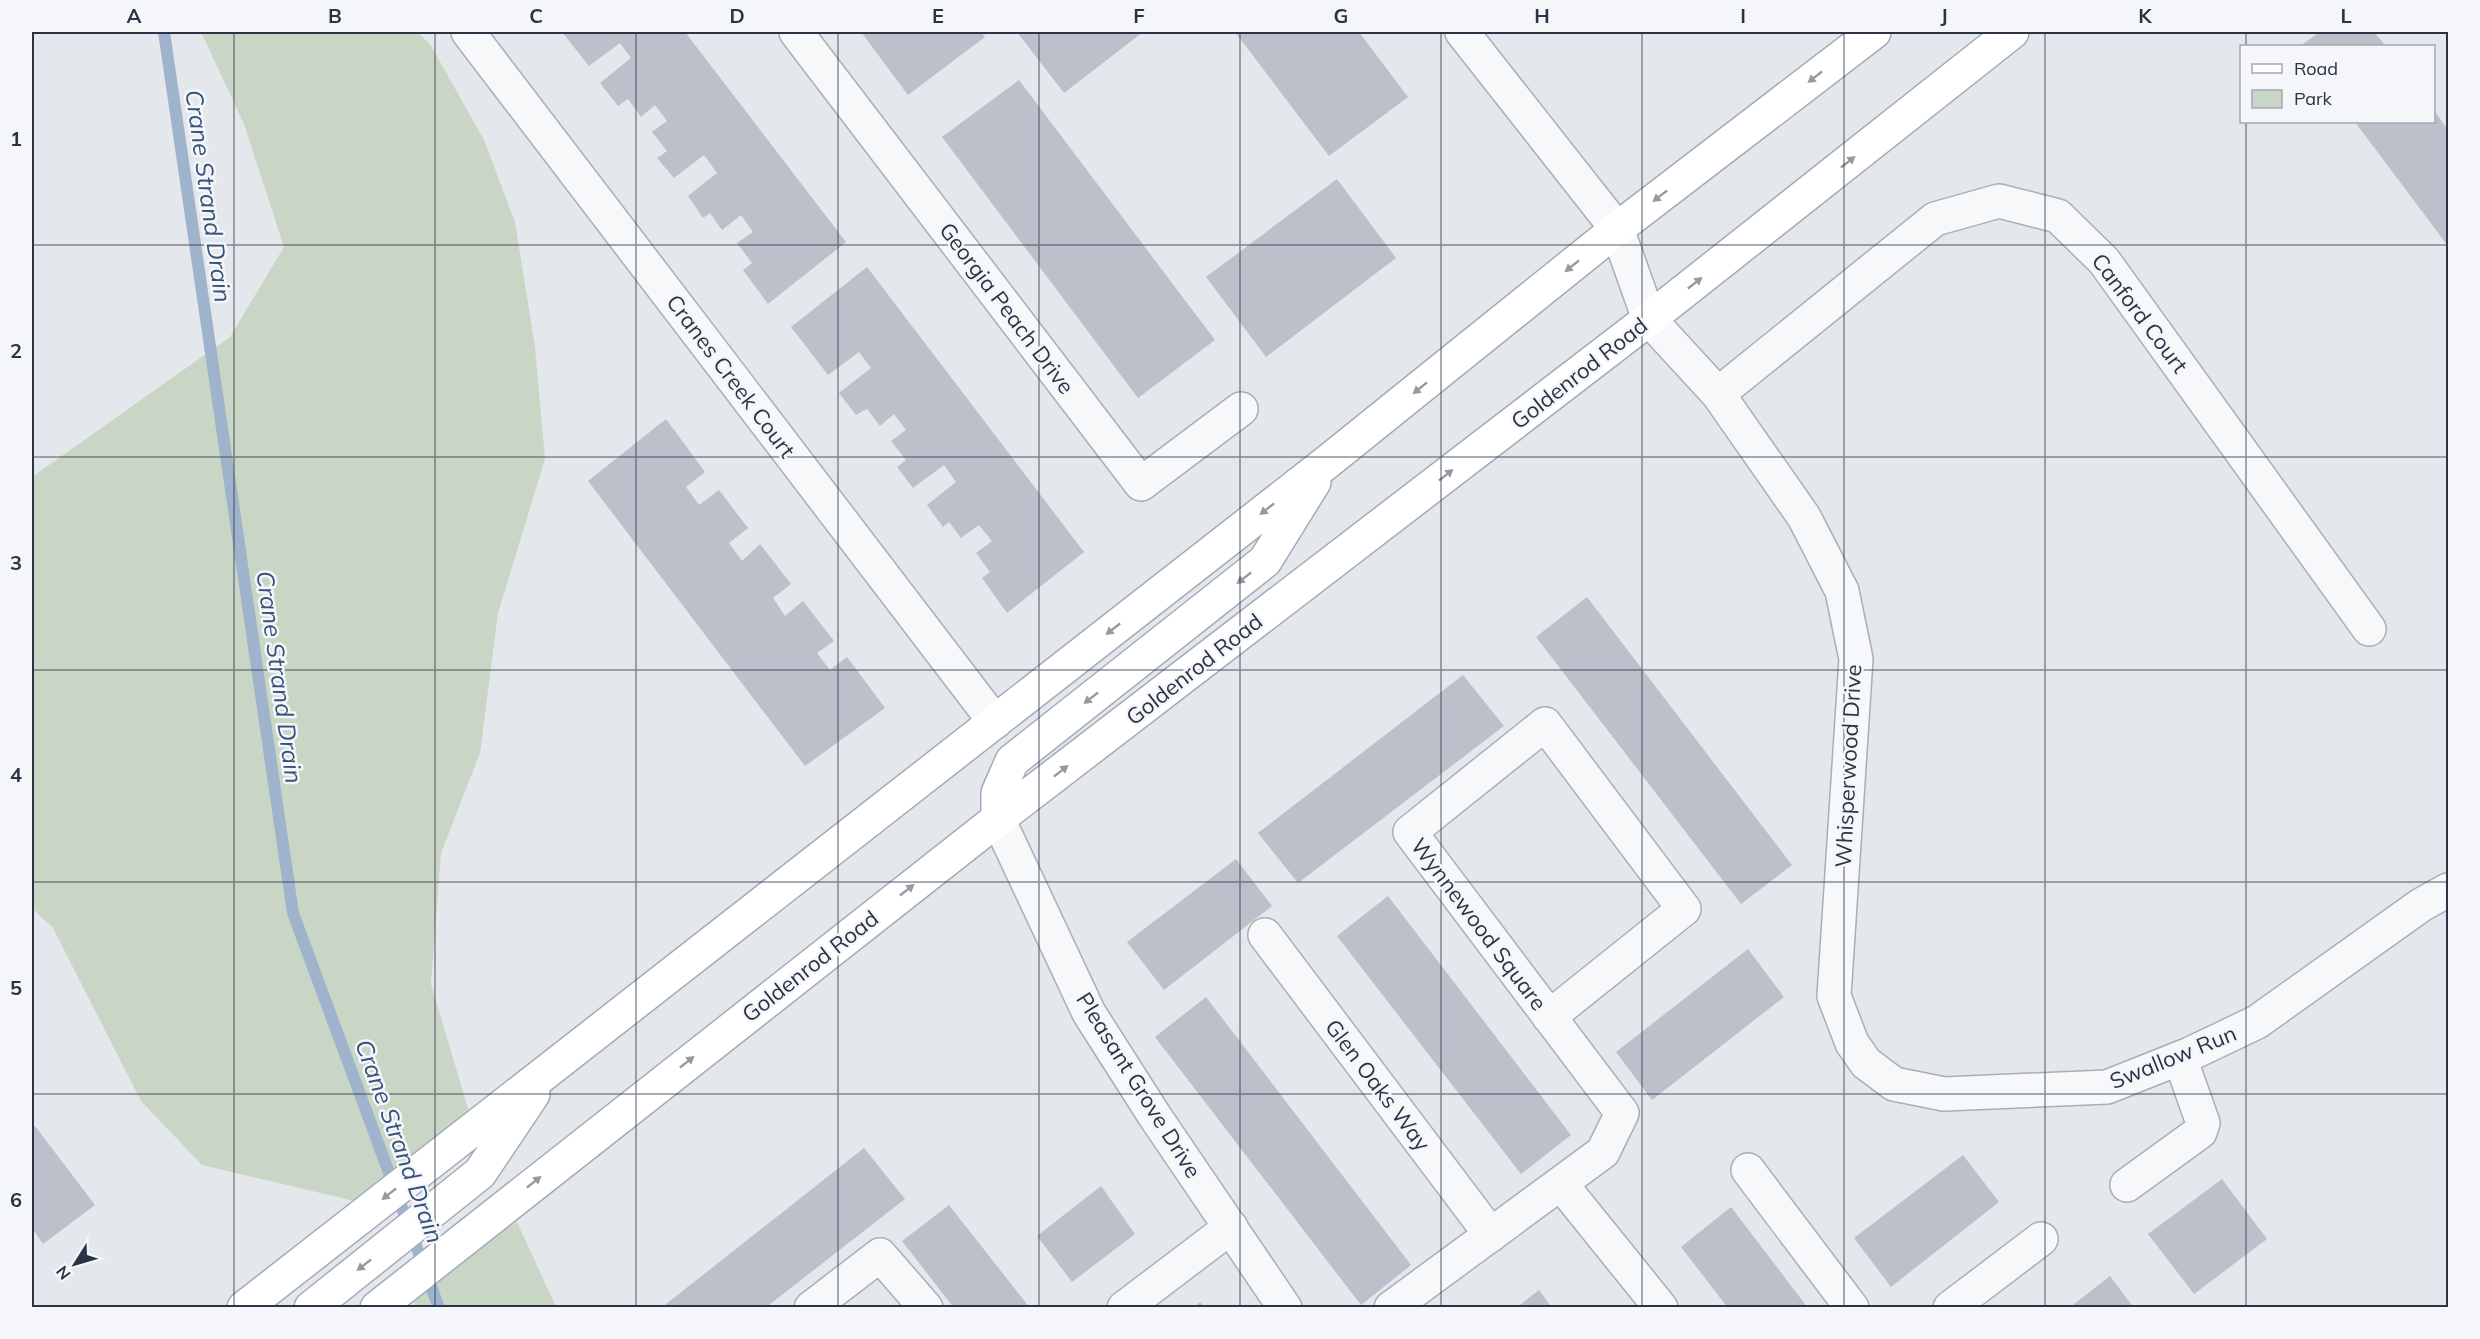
<svg xmlns="http://www.w3.org/2000/svg" width="2480" height="1339" viewBox="0 0 2480 1339" font-family="Mulish,sans-serif">
<rect width="100%" height="100%" fill="#e4e7ec"/>
<path fill="#c9d6c5" d="M 201,32 L 417,32 L 430,44 L 484,140 L 515,222 L 535,347 L 545,459 L 498,613 L 480,753 L 441,853 L 431,984 L 480,1149 L 431,1177 L 384,1208 L 202,1165 L 141,1101 L 53,928 L 32,908 L 32,477 L 230,337 L 284,247 L 244,124 Z
M 517,1222 L 556,1307 L 416,1307 L 410,1289 Z"/>
<g fill="none" stroke-linecap="round" stroke-linejoin="round">
<path stroke="#9fb4cc" stroke-width="12" d="M 164,32 L 293,913 L 439,1308"/>
</g>
<path fill="#bbc0ca" d="M 562,32 L 685,32 L 846,242 L 768,304 L 743,270 L 752,263 L 737,243 L 753,232 L 741,215 L 722,230 L 710,213 L 703,218 L 688,196 L 717,173 L 704,155 L 674,178 L 657,158 L 667,151 L 652,132 L 667,121 L 655,105 L 641,117 L 628,99 L 618,106 L 600,83 L 631,58 L 620,43 L 589,66 Z
M 861,32 L 981,32 L 985,37 L 908,95 Z
M 1017,32 L 1143,32 L 1064,93 Z
M 1235,32 L 1359,32 L 1408,97 L 1329,156 Z
M 2320,32 L 2374,32 L 2386,46 L 2300,46 Z
M 1019,80 L 1215,340 L 1138,398 L 942,137 Z
M 2434,110 L 2448,130 L 2448,246 L 2355,122 L 2434,122 Z
M 1337,179 L 1396,258 L 1266,357 L 1206,277 Z
M 867,267 L 1084,552 L 1007,613 L 982,578 L 990,572 L 976,553 L 992,541 L 979,525 L 961,538 L 949,522 L 943,527 L 927,505 L 956,482 L 944,465 L 913,488 L 897,467 L 906,460 L 891,441 L 906,430 L 894,414 L 880,426 L 867,409 L 856,415 L 839,393 L 871,368 L 859,352 L 828,375 L 791,327 Z
M 666,419 L 705,472 L 686,487 L 699,505 L 719,490 L 748,528 L 729,543 L 742,561 L 760,544 L 791,584 L 773,598 L 785,616 L 803,601 L 834,641 L 817,653 L 830,670 L 847,657 L 885,708 L 805,766 L 588,481 Z
M 1587,597 L 1792,865 L 1741,904 L 1536,637 Z
M 1463,675 L 1504,726 L 1298,883 L 1258,833 Z
M 1236,859 L 1272,906 L 1164,990 L 1127,942 Z
M 1388,896 L 1571,1135 L 1521,1174 L 1337,936 Z
M 1748,949 L 1784,997 L 1652,1100 L 1616,1052 Z
M 1206,997 L 1411,1265 L 1361,1305 L 1155,1037 Z
M 35,1126 L 95,1205 L 43,1244 L 32,1228 L 32,1128 Z
M 864,1148 L 905,1199 L 765,1308 L 661,1308 Z
M 1963,1155 L 1999,1202 L 1891,1287 L 1854,1238 Z
M 2222,1179 L 2267,1239 L 2194,1294 L 2148,1234 Z
M 1101,1186 L 1135,1234 L 1072,1282 L 1037,1236 Z
M 949,1205 L 1030,1308 L 954,1308 L 902,1241 Z
M 1731,1207 L 1808,1308 L 1728,1308 L 1681,1247 Z
M 2110,1276 L 2134,1308 L 2069,1308 Z
M 1539,1290 L 1552,1308 L 1516,1308 Z
M 1200,1302 L 1205,1308 L 1193,1308 Z"/>
<g fill="none" stroke-linecap="round" stroke-linejoin="round">
<defs>
<path id="minor" d="M 468,32 L 995,722
M 796,32 L 1141,484 L 1241,409
M 1462,32 L 1617,229 L 1649,319 L 1718,394 L 1804,517 L 1842,591 L 1856,659 L 1834,996 L 1852,1043 L 1866,1063 L 1894,1084 L 1944,1094 L 2107,1087 L 2190,1054 L 2257,1022 L 2421,905 L 2448,890
M 1718,394 L 1935,219 L 1999,201 L 2058,216 L 2104,261 L 2369,629
M 998,819 L 1089,1013 L 1154,1115 L 1285,1308
M 1265,935 L 1491,1235
M 1748,1170 L 1852,1308
M 1561,1184 L 1661,1308
M 2127,1185 L 2200,1132 L 2203,1123 L 2180,1058
M 811,1308 L 880,1255 L 926,1308
M 1124,1308 L 1231,1227
M 1391,1308 L 1603,1152 L 1622,1113 L 1410,832 L 1545,724 L 1684,909 L 1549,1017
M 1950,1308 L 2041,1239"/>
<path id="major" d="M 998,819 L 998,793 L 1012,761 L 1265,561 L 1314,482
M 244,1308 L 1326,463 L 1617,229 L 1874,32
M 311,1308 L 480,1173 L 533,1094
M 377,1308 L 998,819 L 1649,319 L 2012,32"/>
</defs>
<use href="#minor" stroke="#a9aeb7" stroke-width="36"/>
<use href="#major" stroke="#a3abb8" stroke-width="36"/>
<use href="#minor" stroke="#f7f8fa" stroke-width="33"/>
<use href="#major" stroke="#fff" stroke-width="33"/>
</g>
<defs><path id="oneway-solid" d="M-6-.8H1V-3.2L6.5 0L1 3.2V.8H-6Z" transform="scale(1.5)"/></defs>
<g fill="#959aa2">
<use href="#oneway-solid" transform="translate(1815 77) rotate(142)"/>
<use href="#oneway-solid" transform="translate(1848 162) rotate(-38)"/>
<use href="#oneway-solid" transform="translate(1660 196) rotate(142)"/>
<use href="#oneway-solid" transform="translate(1572 266) rotate(141)"/>
<use href="#oneway-solid" transform="translate(1695 283) rotate(-38)"/>
<use href="#oneway-solid" transform="translate(1420 388) rotate(141)"/>
<use href="#oneway-solid" transform="translate(1446 475) rotate(-38)"/>
<use href="#oneway-solid" transform="translate(1267 509) rotate(142)"/>
<use href="#oneway-solid" transform="translate(1244 578) rotate(142)"/>
<use href="#oneway-solid" transform="translate(1113 629) rotate(142)"/>
<use href="#oneway-solid" transform="translate(1091 698) rotate(142)"/>
<use href="#oneway-solid" transform="translate(1061 771) rotate(-38)"/>
<use href="#oneway-solid" transform="translate(907 890) rotate(-38)"/>
<use href="#oneway-solid" transform="translate(687 1062) rotate(-38)"/>
<use href="#oneway-solid" transform="translate(534 1182) rotate(-38)"/>
<use href="#oneway-solid" transform="translate(389 1194) rotate(142)"/>
<use href="#oneway-solid" transform="translate(364 1265) rotate(142)"/>
</g>
<path fill="none" stroke="#2b3445" stroke-width="1.5" stroke-opacity="0.55" d="M 234,32 L 234,1308M 435,32 L 435,1308M 636,32 L 636,1308M 838,32 L 838,1308M 1039,32 L 1039,1308M 1240,32 L 1240,1308M 1441,32 L 1441,1308M 1642,32 L 1642,1308M 1844,32 L 1844,1308M 2045,32 L 2045,1308M 2246,32 L 2246,46M 2246,122 L 2246,1308M 32,245 L 2448,245M 32,457 L 2448,457M 32,670 L 2448,670M 32,882 L 2448,882M 32,1094 L 2448,1094"/>
<g text-anchor="middle" dominant-baseline="central" stroke-width="5" stroke-linejoin="round" paint-order="stroke">
<g font-size="22" fill="#2b3445" stroke="#f4f6f9">
<text transform="translate(1007 308) rotate(53)">Georgia Peach Drive</text>
<text transform="translate(2140 313) rotate(53)">Canford Court</text>
<text transform="translate(1579 373) rotate(-38)">Goldenrod Road</text>
<text transform="translate(731 376) rotate(53)">Cranes Creek Court</text>
<text transform="translate(1194 669) rotate(-38)">Goldenrod Road</text>
<text transform="translate(1848 766) rotate(-87)">Whisperwood Drive</text>
<text transform="translate(1479 924) rotate(53)">Wynnewood Square</text>
<text transform="translate(810 966) rotate(-38)">Goldenrod Road</text>
<text transform="translate(2173 1057) rotate(-22)">Swallow Run</text>
<text transform="translate(1139 1085) rotate(58)">Pleasant Grove Drive</text>
<text transform="translate(1378 1085) rotate(53)">Glen Oaks Way</text>
</g>
<g font-size="24" font-style="italic" fill="#34527a" stroke="#f4f6f9">
<text transform="translate(209 196) rotate(82)">Crane Strand Drain</text>
<text transform="translate(280 677) rotate(82)">Crane Strand Drain</text>
<text transform="translate(400 1141) rotate(70)">Crane Strand Drain</text>
</g>
</g>
<rect width="2480" height="1339" fill="none" stroke="#f4f6f9" stroke-width="66"/>
<rect x="2240" y="45" width="195" height="78" fill="#f4f6f9" stroke="#a4a8b1" stroke-width="1.5"/>
<rect x="2252" y="64" width="30" height="9" fill="#ffffff" stroke="#a4a8b1" stroke-width="1.5"/>
<text x="2294" y="75" font-size="18" fill="#2b3445">Road</text>
<rect x="2252" y="90" width="30" height="18" fill="#c9d6c5" stroke="#a4a8b1" stroke-width="1.5"/>
<text x="2294" y="105" font-size="18" fill="#2b3445">Park</text>
<g transform="translate(75 1264) rotate(233)" stroke="#f4f6f9" stroke-width="4.5" paint-order="stroke">
<path d="M0-4.5L10 22L0 15L-10 22Z" fill="#2b3445"/>
<text y="-9" font-size="16" font-weight="bold" text-anchor="middle" fill="#2b3445">N</text>
</g>
<rect x="33" y="33" width="2414" height="1273" fill="none" stroke="#2b3445" stroke-width="2"/>
<g font-size="20" text-anchor="middle" font-weight="bold" fill="#2b3445">
<text x="134" y="23">A</text>
<text x="335" y="23">B</text>
<text x="536" y="23">C</text>
<text x="737" y="23">D</text>
<text x="938" y="23">E</text>
<text x="1139" y="23">F</text>
<text x="1341" y="23">G</text>
<text x="1542" y="23">H</text>
<text x="1743" y="23">I</text>
<text x="1944" y="23">J</text>
<text x="2145" y="23">K</text>
<text x="2346" y="23">L</text>
<text x="16" y="146">1</text>
<text x="16" y="358">2</text>
<text x="16" y="570">3</text>
<text x="16" y="782">4</text>
<text x="16" y="995">5</text>
<text x="16" y="1207">6</text>
</g>
</svg>
